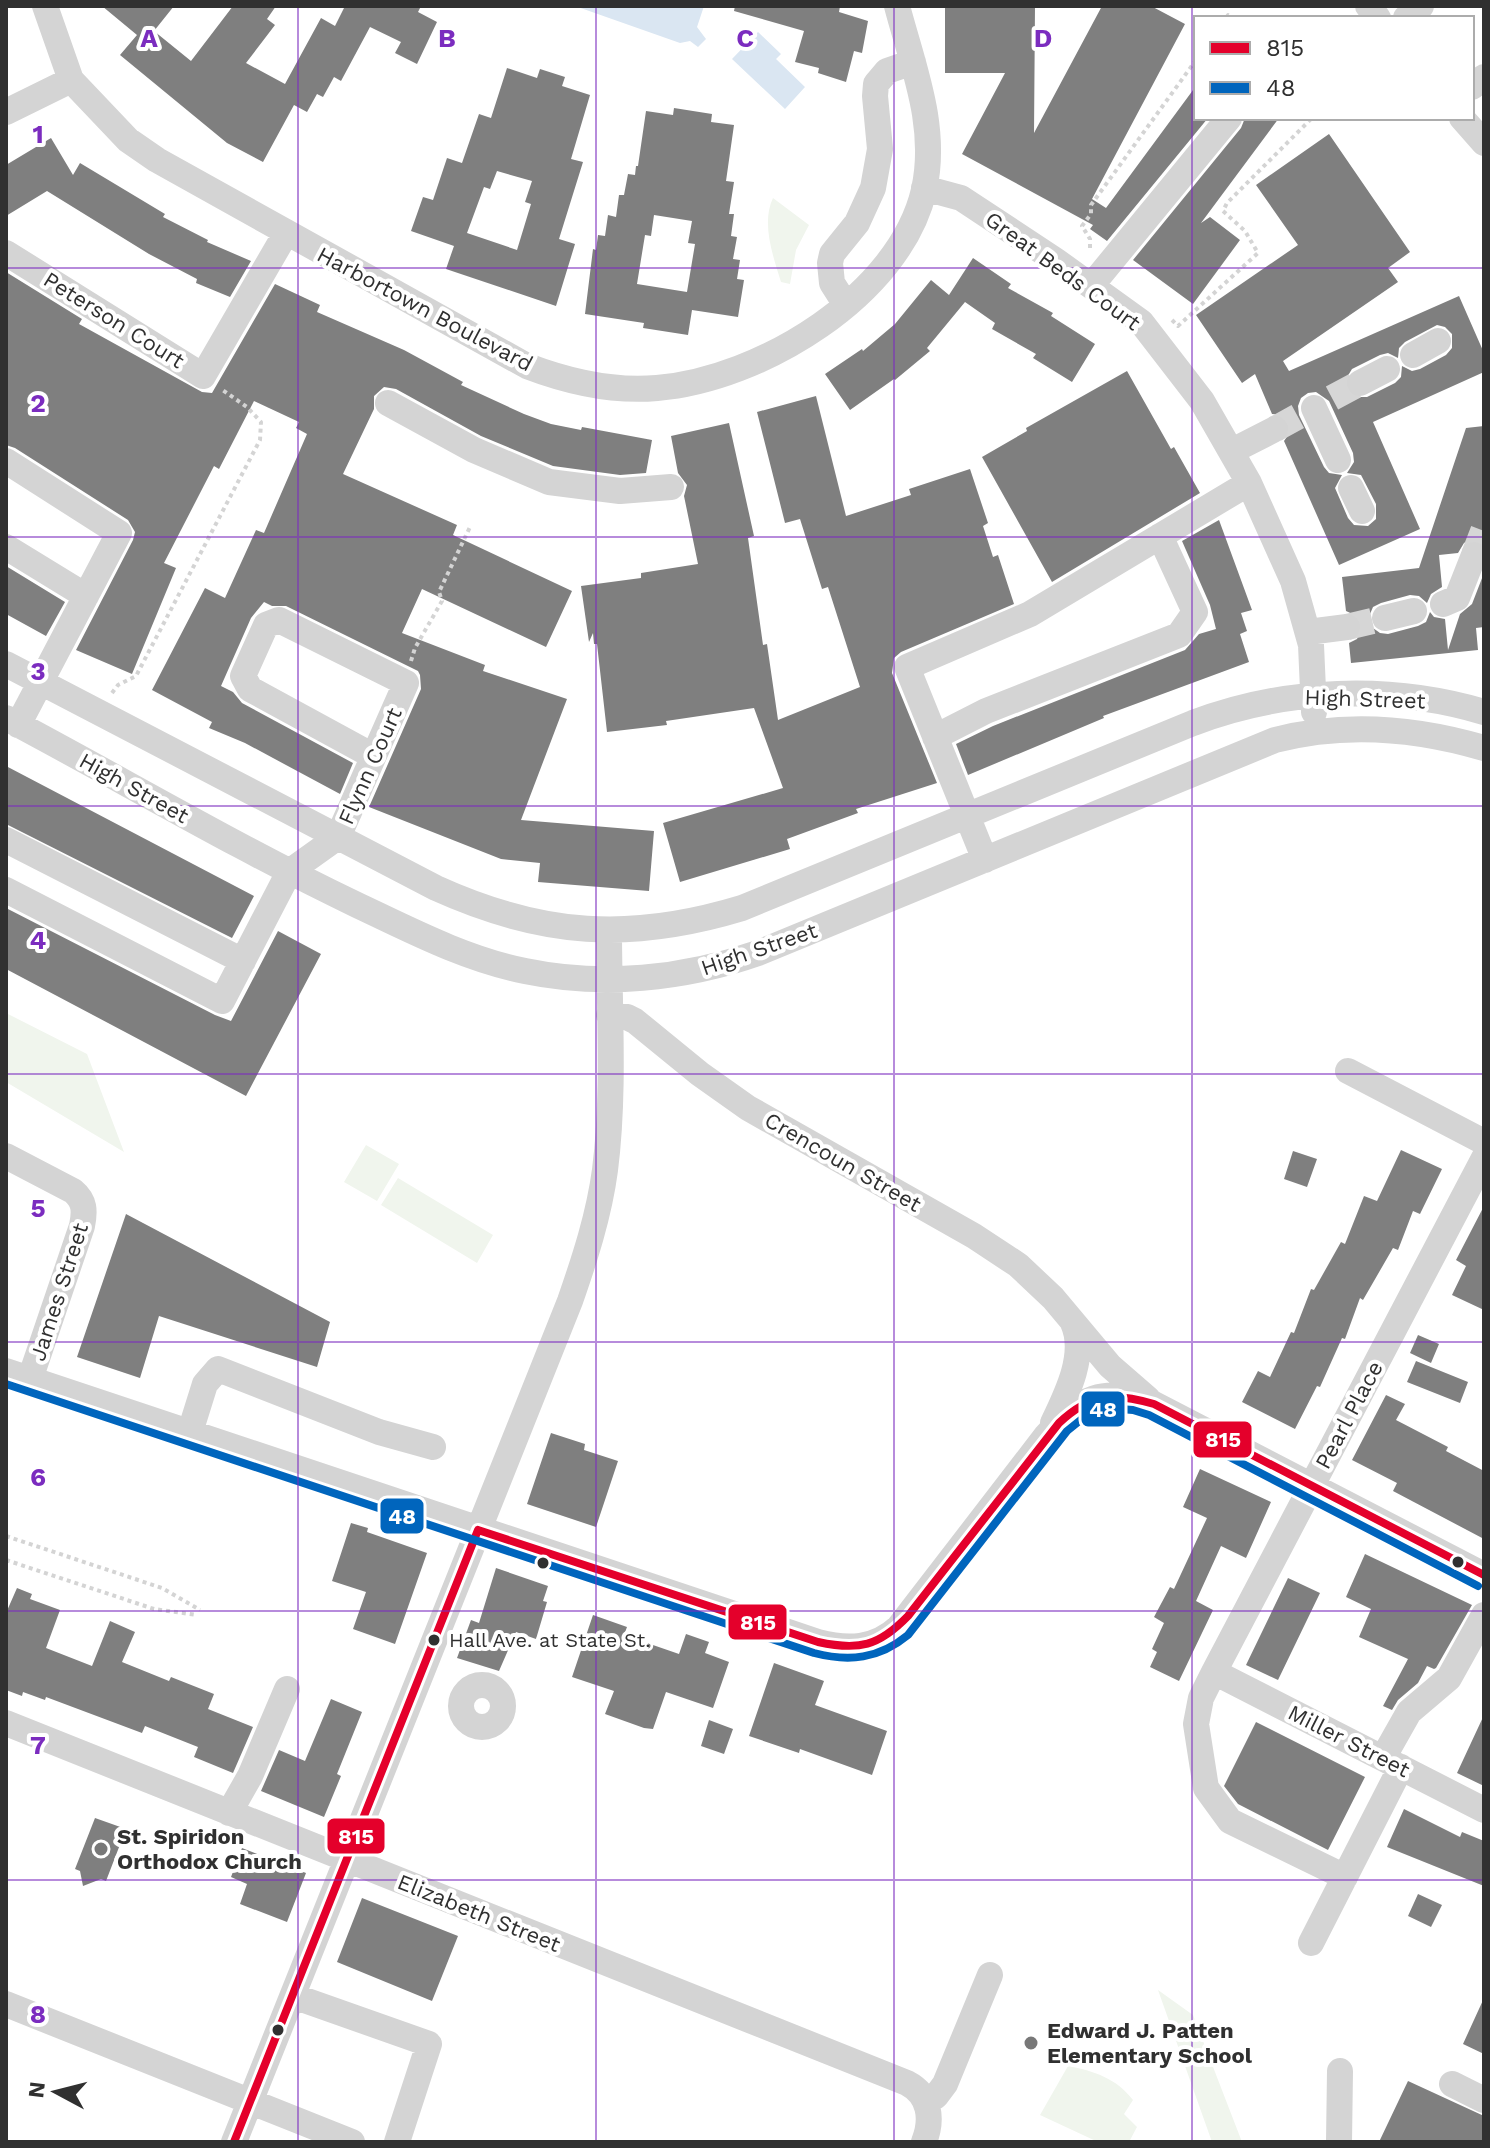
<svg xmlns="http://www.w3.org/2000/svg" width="1490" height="2148" viewBox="0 0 1490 2148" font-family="'Work Sans',sans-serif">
<rect width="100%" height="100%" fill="#fff"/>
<path fill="#f0f5ed" d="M 773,198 L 809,225 L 796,250 L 790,284 L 781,282 C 773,256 761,223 773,198 Z
M 6,1013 L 87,1054 L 124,1152 L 6,1082 Z
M 366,1145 L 399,1164 L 377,1201 L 344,1182 Z
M 398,1178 L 493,1235 L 477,1263 L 381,1205 Z
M 1158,1990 L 1193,2015 L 1242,2142 L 1212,2142 Z
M 1068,2066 C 1094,2071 1116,2078 1133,2100 L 1124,2114 L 1137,2127 L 1129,2142 L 1098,2142 L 1040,2115 Z"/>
<path fill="#dae6f2" d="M 575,6 L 704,6 L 697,27 L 706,39 L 698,47 L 690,41 L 680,43 Z
M 758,32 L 781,54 L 776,59 L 805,87 L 785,109 L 732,59 Z"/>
<path fill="#7f7f7f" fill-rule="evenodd" d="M 102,6 L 174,6 L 154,31 L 191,61 L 233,6 L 276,6 L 267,19 L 275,25 L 246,63 L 285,84 L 321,18 L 335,26 L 345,6 L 421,6 L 418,12 L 437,22 L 417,64 L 395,53 L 401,42 L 370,27 L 341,81 L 334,77 L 323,97 L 317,94 L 307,112 L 294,105 L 263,162 L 227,143 L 120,55 L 137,35 Z
M 735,6 L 840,6 L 839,12 L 868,21 L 862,53 L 854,51 L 846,82 L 818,73 L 819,68 L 795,62 L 804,31 L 734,11 Z
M 945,6 L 1035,6 L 1034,133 L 1102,6 L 1151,6 L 1185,24 L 1092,199 L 1106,208 L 1196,86 L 1196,118 L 1208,118 L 1107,241 L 1090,229 L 1093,225 L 962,154 L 1005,73 L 945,73 Z
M 507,68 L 537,78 L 540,69 L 565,77 L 562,86 L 590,95 L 571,159 L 583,162 L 559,239 L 575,244 L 556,306 L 446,269 L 454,246 L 411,231 L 423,197 L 433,200 L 447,158 L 462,163 L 479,114 L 491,118 ZM 497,171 L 532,181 L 525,202 L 531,204 L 517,250 L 467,233 L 484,187 L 490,189 Z
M 674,108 L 712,114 L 711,122 L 734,125 L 726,181 L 734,182 L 729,214 L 734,214 L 731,236 L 737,237 L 733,259 L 740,260 L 737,279 L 744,280 L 738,317 L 692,310 L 688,335 L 643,328 L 644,323 L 585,314 L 593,249 L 596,250 L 598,235 L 605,236 L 608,215 L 616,217 L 619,195 L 624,195 L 628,174 L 635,175 L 636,166 L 638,166 L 646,111 L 673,115 ZM 654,215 L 692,221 L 688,243 L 695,244 L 687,292 L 637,284 L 645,235 L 651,236 Z
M 1245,118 L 1279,118 L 1201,223 L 1210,217 L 1240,240 L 1193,304 L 1133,260 L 1241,128 Z
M 1329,134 L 1410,252 L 1388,268 L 1398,282 L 1283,361 L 1289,371 L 1459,296 L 1484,353 L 1484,372 L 1373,422 L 1420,529 L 1339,565 L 1284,441 L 1291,431 L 1289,421 L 1283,415 L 1272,414 L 1255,374 L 1242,383 L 1196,315 L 1298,245 L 1256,185 ZM 1437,325 L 1445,327 L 1452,334 L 1452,348 L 1446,355 L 1420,369 L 1412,371 L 1402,366 L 1401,377 L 1395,383 L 1367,397 L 1352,397 L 1346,391 L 1344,382 L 1352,369 L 1380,355 L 1388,353 L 1398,358 L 1399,348 L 1405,342 ZM 1316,392 L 1329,401 L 1353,453 L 1354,462 L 1347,473 L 1361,475 L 1376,504 L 1376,519 L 1368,526 L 1354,525 L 1348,518 L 1335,488 L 1342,475 L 1329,473 L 1324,467 L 1299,415 L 1298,406 L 1301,398 L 1308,393 Z
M 51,138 L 73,175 L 80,163 L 165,214 L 163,217 L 208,240 L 207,242 L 251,261 L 230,297 L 196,283 L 197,279 L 149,254 L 47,191 L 6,216 L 6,165 Z
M 973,258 L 1011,284 L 1008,288 L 1053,313 L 1051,316 L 1095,344 L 1072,382 L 1033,358 L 1036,354 L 992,329 L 995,323 L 965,302 L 927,348 L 930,351 L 895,380 L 894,379 L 850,410 L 825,374 L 862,349 L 863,351 L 895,324 L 931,280 L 949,295 Z
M 6,272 L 82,319 L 79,324 L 202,392 L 212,393 L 275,284 L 320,305 L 317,312 L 404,350 L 463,382 L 461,385 L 524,414 L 551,424 L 581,430 L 582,427 L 652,440 L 646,473 L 620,475 L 553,466 L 481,436 L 396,389 L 384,387 L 374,396 L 374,409 L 343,474 L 457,525 L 453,535 L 572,591 L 546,647 L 422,589 L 402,633 L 485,665 L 483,671 L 567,699 L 521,820 L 654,831 L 649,891 L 538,882 L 540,863 L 501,859 L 369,807 L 421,689 L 420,675 L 418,671 L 286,606 L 272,606 L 264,602 L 251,618 L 221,686 L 233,692 L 242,703 L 353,763 L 340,794 L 245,743 L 209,728 L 212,722 L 152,690 L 205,588 L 225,598 L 256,530 L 264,533 L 307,434 L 296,428 L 299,422 L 254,401 L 219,469 L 214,466 L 164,563 L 176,568 L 132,674 L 76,650 L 133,540 L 135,532 L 128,520 L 15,448 L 6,445 Z
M 1127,371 L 1171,449 L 1174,447 L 1200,493 L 1052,582 L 982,457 L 1027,431 L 1026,428 Z
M 816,396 L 846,516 L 911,495 L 909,489 L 970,469 L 988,523 L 983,526 L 993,557 L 998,555 L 1014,604 L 901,652 L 894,658 L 892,673 L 937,783 L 856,809 L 858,813 L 787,839 L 790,849 L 680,882 L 663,823 L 783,788 L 754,708 L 666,721 L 667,725 L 607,732 L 597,644 L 594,644 L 593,633 L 589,642 L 581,586 L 641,578 L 641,573 L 698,564 L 684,496 L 687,485 L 678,473 L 671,436 L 729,423 L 754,536 L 748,538 L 763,645 L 767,644 L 778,720 L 860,687 L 828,587 L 822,589 L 800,519 L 785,523 L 757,412 Z
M 1484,426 L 1484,543 L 1471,539 L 1464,543 L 1458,553 L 1439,555 L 1442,587 L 1431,594 L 1427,603 L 1419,596 L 1410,595 L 1381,603 L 1373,607 L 1370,614 L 1373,628 L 1380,633 L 1388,634 L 1418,626 L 1426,622 L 1430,612 L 1434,617 L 1445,619 L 1448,650 L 1460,614 L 1472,604 L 1484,573 L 1484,627 L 1476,628 L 1478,650 L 1351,663 L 1349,643 L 1357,639 L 1363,626 L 1359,617 L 1346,611 L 1342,577 L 1419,568 L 1466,428 Z
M 1219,520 L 1252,610 L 1241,613 L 1247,631 L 1240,634 L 1249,662 L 1103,716 L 1104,718 L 968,775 L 956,744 L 993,726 L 1185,650 L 1199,634 L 1216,629 L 1210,605 L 1182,541 Z
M 6,566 L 65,602 L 46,636 L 6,614 Z
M 6,766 L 254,896 L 232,938 L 6,824 Z
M 6,908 L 215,1015 L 231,1021 L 278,931 L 321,954 L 246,1096 L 6,969 Z
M 1401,1150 L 1442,1169 L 1420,1214 L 1413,1211 L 1398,1250 L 1393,1248 L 1363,1300 L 1360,1298 L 1345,1339 L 1342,1338 L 1320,1387 L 1317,1386 L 1295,1429 L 1242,1402 L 1258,1371 L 1270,1377 L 1291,1332 L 1294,1333 L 1311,1289 L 1314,1290 L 1341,1242 L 1345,1244 L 1364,1196 L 1377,1201 Z
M 1293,1151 L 1317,1159 L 1307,1187 L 1284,1179 Z
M 1484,1206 L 1484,1310 L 1452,1295 L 1466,1266 L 1456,1260 Z
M 126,1214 L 330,1322 L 317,1367 L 159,1316 L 140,1378 L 77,1357 Z
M 1418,1335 L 1439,1344 L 1431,1363 L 1410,1353 Z
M 1416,1361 L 1468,1382 L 1460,1403 L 1407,1382 Z
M 1386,1395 L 1405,1404 L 1396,1420 L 1448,1447 L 1446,1451 L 1484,1471 L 1484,1539 L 1393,1491 L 1397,1483 L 1352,1460 Z
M 551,1433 L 585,1444 L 584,1450 L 618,1461 L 596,1527 L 527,1504 Z
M 1200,1469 L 1271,1502 L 1246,1558 L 1221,1546 L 1196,1601 L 1213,1610 L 1179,1681 L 1150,1667 L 1157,1652 L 1152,1649 L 1164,1623 L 1154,1617 L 1170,1587 L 1174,1589 L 1207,1518 L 1183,1507 Z
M 351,1523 L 368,1528 L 367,1532 L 427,1553 L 395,1644 L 353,1629 L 366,1592 L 332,1581 Z
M 1365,1554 L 1472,1605 L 1436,1668 L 1434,1669 L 1427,1666 L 1418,1683 L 1398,1700 L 1392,1710 L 1383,1706 L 1408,1659 L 1359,1637 L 1371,1609 L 1346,1597 Z
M 496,1568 L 548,1586 L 543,1601 L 547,1602 L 536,1639 L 516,1632 L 499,1671 L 457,1658 L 471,1620 L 479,1623 Z
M 1288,1578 L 1320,1593 L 1278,1680 L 1246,1665 Z
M 17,1588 L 32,1594 L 30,1599 L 60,1610 L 46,1648 L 92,1666 L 110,1621 L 135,1632 L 122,1662 L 169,1681 L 171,1677 L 214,1694 L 208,1709 L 253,1727 L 233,1773 L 194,1757 L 198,1747 L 145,1726 L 142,1733 L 46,1697 L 45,1700 L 23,1692 L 22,1696 L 6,1690 L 6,1613 Z
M 593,1615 L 627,1627 L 624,1635 L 679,1654 L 686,1634 L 709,1642 L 705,1653 L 729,1662 L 713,1708 L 666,1692 L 653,1729 L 644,1728 L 605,1714 L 614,1691 L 572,1677 Z
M 774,1663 L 824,1681 L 815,1705 L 887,1731 L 872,1775 L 800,1749 L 799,1753 L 749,1736 Z
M 331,1699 L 362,1712 L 337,1774 L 341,1776 L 324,1817 L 261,1791 L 279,1750 L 305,1761 Z
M 1484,1715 L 1484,1786 L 1457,1773 Z
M 709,1720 L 733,1729 L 724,1754 L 701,1746 Z
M 1256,1722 L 1365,1777 L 1328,1850 L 1238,1804 L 1224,1786 Z
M 1404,1809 L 1460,1837 L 1462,1832 L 1484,1841 L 1484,1886 L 1387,1847 Z
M 95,1818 L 126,1829 L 106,1881 L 101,1879 L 83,1886 L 80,1871 L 75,1869 Z
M 242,1848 L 306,1873 L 287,1922 L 240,1904 L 247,1884 L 231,1877 Z
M 1418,1894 L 1442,1905 L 1431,1927 L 1408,1916 Z
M 362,1898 L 458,1936 L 432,2001 L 337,1962 Z
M 1484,1998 L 1484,2054 L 1463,2044 Z
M 1408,2081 L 1484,2116 L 1484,2142 L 1379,2142 Z"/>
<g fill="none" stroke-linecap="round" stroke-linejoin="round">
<path stroke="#d6d6d6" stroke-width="26" stroke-dasharray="26 13" stroke-linecap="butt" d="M 1332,398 L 1360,383
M 1275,429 L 1306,412
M 1474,555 L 1484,529
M 1347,627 L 1385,618"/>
<path stroke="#d4d4d4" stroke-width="4" stroke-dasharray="4 4" stroke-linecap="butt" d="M 1226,18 L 1228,15 L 1232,18
M 1090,248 L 1090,239 L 1082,226 L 1091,214 L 1091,205 L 1196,60
M 1172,320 L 1178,326 L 1258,253 L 1245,231 L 1223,211 L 1227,203 L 1312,118
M 411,661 L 415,648 L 442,601 L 439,592 L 470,527
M 112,693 L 118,685 L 136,676 L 260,440 L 261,422 L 247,407 L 221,389
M 6,1536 L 162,1588 L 200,1610
M 6,1560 L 154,1609 L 197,1615"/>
<path stroke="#d4d4d4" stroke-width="26" d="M 45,6 L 71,80 L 128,140 L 157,160 L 527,366 C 569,382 612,392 657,388 C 760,380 900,295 924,190 C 938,126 913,67 897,6
M 1368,6 L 1378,18
M 1406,18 L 1421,6
M 1472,87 L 1484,77
M 6,112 L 71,80
M 1462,118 L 1484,143
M 924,188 L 961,198 L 1055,260 L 1141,322 L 1202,401 L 1249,483 L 1293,581 L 1311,645 L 1314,712
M 6,253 L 203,376 L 286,233
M 1091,286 L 1229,118
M 846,305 L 832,283 L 830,263 L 832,254 L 857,223 L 873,188 L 880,149 L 875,96 L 876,84 L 887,71 L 913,62
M 1413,355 L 1438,341
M 1360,383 L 1387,369
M 388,403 L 474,450 L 549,482 L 620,491 L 671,487
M 1314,408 L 1338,460
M 1232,451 L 1275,429
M 6,461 L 119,533 L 18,725
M 1351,488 L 1362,511
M 6,547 L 86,596
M 1443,604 L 1457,598 L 1474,555
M 1385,618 L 1414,611
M 1308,632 L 1347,627
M 6,664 L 436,888 C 542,936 630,942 742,908 L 1193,723 C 1285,688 1390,684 1484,712
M 6,718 C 123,780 236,847 355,904 C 410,930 465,959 525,971 C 602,987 684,979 758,953 L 1275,740 C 1344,722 1416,728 1484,748
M 935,737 L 986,711 L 1179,635 L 1195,612 L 1160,536
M 6,840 L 243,961
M 985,860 L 907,667 L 1030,614 L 1249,483
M 6,890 L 222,1001 L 289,872 L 338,837 L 406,683 L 279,620 L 266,625 L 243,676 L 250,689 L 373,756
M 609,1015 L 627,1017 L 635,1021 L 700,1074 L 748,1108 L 974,1236 L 1018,1265 L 1053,1298 L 1110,1366 L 1148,1399
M 1348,1071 L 1484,1142
M 6,1156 L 73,1191 C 85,1201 85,1211 82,1226 L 30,1379
M 6,1371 L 818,1642 C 848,1650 875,1649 899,1627 L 1046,1436 C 1081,1397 1102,1386 1154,1404 L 1484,1575
M 1053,1423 C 1067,1394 1087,1354 1073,1323
M 190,1432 L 205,1384 L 218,1369 L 379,1432 L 433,1447
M 1214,1672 L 1484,1810
M461 1706a21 21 0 1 1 42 0a21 21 0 1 1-42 0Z
M 6,1723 L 907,2083 C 930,2095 933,2119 924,2142
M 1383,1758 L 1409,1712 L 1449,1678 L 1484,1615
M 229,1813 L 250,1776 L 287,1689
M 1345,1877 L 1230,1821 L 1206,1788 L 1196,1724 L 1201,1698 L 1214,1672 L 1484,1158
M 1311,1943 L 1401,1767
M 293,1996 L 429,2044 L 397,2142
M 6,2004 L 352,2142
M 1452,2084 L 1484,2100
M 926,2102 L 936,2096 L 945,2084 L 990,1975
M 234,2142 L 570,1301 C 585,1258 599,1215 605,1170 C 615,1091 609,1009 609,930
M 1339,2142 L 1340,2071"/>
<defs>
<path id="bus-1" d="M 478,1530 L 818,1642 C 859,1651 879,1646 908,1616 L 1059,1423 C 1091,1393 1113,1392 1154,1404 L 1484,1575
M 234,2142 L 478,1530"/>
<path id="bus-2" d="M 6,1384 L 814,1653 C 849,1662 879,1659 908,1635 L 1067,1431 L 1088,1414 L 1107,1408 L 1133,1410 L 1149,1415 L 1478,1586"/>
</defs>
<use href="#bus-1" stroke="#fff" stroke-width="14"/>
<use href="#bus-2" stroke="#fff" stroke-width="14"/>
<use href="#bus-1" stroke="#e4002b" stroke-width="8"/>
<use href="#bus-2" stroke="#0065bd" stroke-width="8"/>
</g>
<path fill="none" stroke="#7b2cbf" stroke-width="2" stroke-opacity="0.55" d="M 298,6 L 298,2142M 596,6 L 596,2142M 894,6 L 894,2142M 1192,6 L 1192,2142M 6,268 L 1484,268M 6,537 L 1484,537M 6,806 L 1484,806M 6,1074 L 1484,1074M 6,1342 L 1484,1342M 6,1611 L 1484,1611M 6,1880 L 1484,1880"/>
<g fill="#303030" stroke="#fff" stroke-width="3">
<circle cx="1458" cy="1562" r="7"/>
<circle cx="543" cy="1563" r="7"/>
<circle cx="434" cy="1640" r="7"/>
<circle cx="278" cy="2030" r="7"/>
</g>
<g fill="#787878" stroke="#fff" stroke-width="3">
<circle cx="101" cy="1849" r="8"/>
<circle cx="1031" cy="2043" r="8"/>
</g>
<g text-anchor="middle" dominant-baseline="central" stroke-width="8" stroke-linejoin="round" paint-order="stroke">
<g font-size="20" fill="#303030" stroke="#fff" text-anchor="start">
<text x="449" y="1640">Hall Ave. at State St.</text>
</g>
<g font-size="22" fill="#303030" stroke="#fff">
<text transform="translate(1063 271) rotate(36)">Great Beds Court</text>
<text transform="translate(425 309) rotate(28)">Harbortown Boulevard</text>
<text transform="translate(114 320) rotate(32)">Peterson Court</text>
<text transform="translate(1365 699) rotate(2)">High Street</text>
<text transform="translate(370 766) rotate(-66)">Flynn Court</text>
<text transform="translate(134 788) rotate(29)">High Street</text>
<text transform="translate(759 949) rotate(-19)">High Street</text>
<text transform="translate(843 1162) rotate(30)">Crencoun Street</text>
<text transform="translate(59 1292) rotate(-72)">James Street</text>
<text transform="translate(1349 1415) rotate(-62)">Pearl Place</text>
<text transform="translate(1349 1741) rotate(27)">Miller Street</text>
<text transform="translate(479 1913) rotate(22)">Elizabeth Street</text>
</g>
<g font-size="22" font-weight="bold" fill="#303030" stroke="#fff" text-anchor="start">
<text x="117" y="1836">St. Spiridon<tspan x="117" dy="25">Orthodox Church</tspan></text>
<text x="1047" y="2030">Edward J. Patten<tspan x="1047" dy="25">Elementary School</tspan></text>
</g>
</g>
<g font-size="26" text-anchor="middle" font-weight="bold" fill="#7b2cbf" stroke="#fff" stroke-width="8" stroke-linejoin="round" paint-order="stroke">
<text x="149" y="47">A</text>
<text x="447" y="47">B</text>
<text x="745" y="47">C</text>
<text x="1043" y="47">D</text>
<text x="38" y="143">1</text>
<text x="38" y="412">2</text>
<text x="38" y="680">3</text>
<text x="38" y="949">4</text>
<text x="38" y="1217">5</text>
<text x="38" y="1486">6</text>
<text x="38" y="1754">7</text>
<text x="38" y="2023">8</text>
</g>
<g stroke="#fff" stroke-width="3">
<rect x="1080" y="1390" width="46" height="38" rx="8" fill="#0065bd"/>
<rect x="1192" y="1420" width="61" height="39" rx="8" fill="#e4002b"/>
<rect x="379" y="1497" width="46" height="38" rx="8" fill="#0065bd"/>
<rect x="727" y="1603" width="61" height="38" rx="8" fill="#e4002b"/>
<rect x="326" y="1817" width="60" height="38" rx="8" fill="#e4002b"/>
</g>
<g font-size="22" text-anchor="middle" font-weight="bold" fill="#fff">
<text x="1103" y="1417">48</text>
<text x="1223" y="1447">815</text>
<text x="402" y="1524">48</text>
<text x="758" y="1630">815</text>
<text x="356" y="1844">815</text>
</g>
<rect width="1490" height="2148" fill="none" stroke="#303030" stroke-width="16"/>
<rect x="1194" y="16" width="280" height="104" fill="#ffffff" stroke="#acacac" stroke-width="2"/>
<rect x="1210" y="42" width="40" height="12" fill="#e4002b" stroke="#acacac" stroke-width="2"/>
<text x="1266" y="56" font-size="24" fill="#303030">815</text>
<rect x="1210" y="82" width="40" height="12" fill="#0065bd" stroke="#acacac" stroke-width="2"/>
<text x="1266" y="96" font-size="24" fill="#303030">48</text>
<g transform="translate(56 2092) rotate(277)" stroke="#ffffff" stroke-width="6" paint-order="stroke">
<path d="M0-6L14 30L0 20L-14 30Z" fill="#303030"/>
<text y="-12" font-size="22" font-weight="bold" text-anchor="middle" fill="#303030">N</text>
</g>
</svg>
